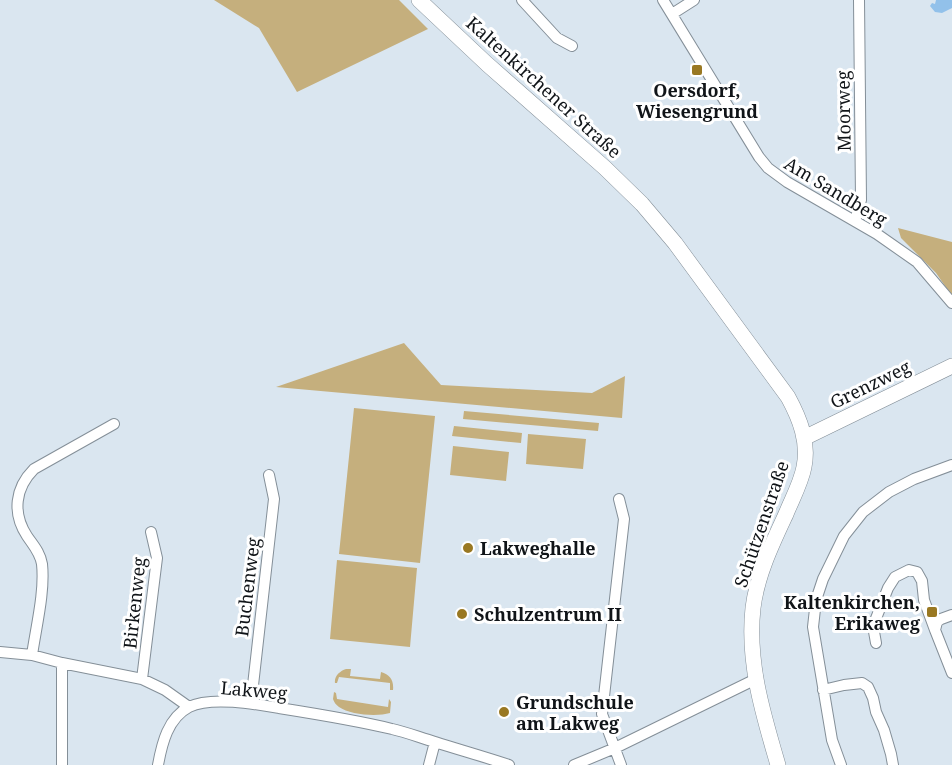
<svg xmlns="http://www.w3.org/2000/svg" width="952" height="765" viewBox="0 0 952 765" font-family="'Noto Serif',serif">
<rect width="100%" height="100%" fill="#dae6f0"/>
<path fill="#c5af7d" d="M 214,0 L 399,0 L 428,29 L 297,92 L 259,28 Z
M 898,228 L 952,242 L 952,296 L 936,273 L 901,238 Z
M 404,343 L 441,385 L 592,393 L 625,376 L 622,418 L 276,387 Z
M 354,408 L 435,416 L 420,563 L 339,554 Z
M 464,411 L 599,423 L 598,431 L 463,419 Z
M 454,426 L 522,433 L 521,443 L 452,436 Z
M 528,434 L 586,439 L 583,469 L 526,464 Z
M 453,446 L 509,452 L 506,481 L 450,475 Z
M 337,560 L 417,568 L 410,647 L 330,639 Z
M 346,669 L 351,669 L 350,676 L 380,679 L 381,672 C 390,675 394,680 393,690 L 390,690 L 390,683 L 339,677 L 337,683 L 335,683 C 334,676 340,671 346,669 Z
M 334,692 L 336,693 L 337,699 L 388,707 L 389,699 L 391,702 L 390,713 C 377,717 350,715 339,707 C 336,705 334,702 333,699 Z"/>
<path fill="#92c1ea" d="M 936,0 L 952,0 L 952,8 L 942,13 L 935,12 L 930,6 L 932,3 L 935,4 Z"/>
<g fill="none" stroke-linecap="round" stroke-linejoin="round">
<defs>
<path id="street" d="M 522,0 L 557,38 L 572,46
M 663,0 L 759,157 L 768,168 L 787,182 L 877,234 L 917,262 L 952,303
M 672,14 L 694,0
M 855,221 L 861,200 L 859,0
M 619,499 L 624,519 L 602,714 L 621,765
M 952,615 L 941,619 L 937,622 L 935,630 L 952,673
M 876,643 L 873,626 L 888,588 L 895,577 L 909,570 L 917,572 L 922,581 L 924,600 L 935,630
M 0,652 L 32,655 L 62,663 L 142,679 L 165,690 L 189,707
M 32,655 C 36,627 45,592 42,564 C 40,552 33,545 27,536 C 12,513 15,488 34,469 L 114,424
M 142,679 L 157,558 L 151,532
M 823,690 L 844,685 L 862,683 L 868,687 L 873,698 L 876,712 L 884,730 L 891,754 L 893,765
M 251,703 L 274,499 L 269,475
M 62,765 L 62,663
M 158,765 C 162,743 168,718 189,707 C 211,696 256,704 279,708 C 317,714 355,720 392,729 C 406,732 421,738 435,742 C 460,750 485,757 509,765
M 429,765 L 435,742
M 574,765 L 615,748 L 756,679
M 841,765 L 832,740 L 813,627 L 816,600 L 823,579 L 844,536 L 863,512 L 889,492 L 914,479 L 952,465"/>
<path id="secondary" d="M 419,0 L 487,64 L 605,168 L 642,204 L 675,243 L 788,397 C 800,419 809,442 804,467 C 801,483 792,499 786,514 C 772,544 757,575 753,608 C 747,662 763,714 778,765
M 804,438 L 952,366"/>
</defs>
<use href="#street" stroke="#848f98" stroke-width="12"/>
<use href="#secondary" stroke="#848f98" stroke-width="16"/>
<use href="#street" stroke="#fff" stroke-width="10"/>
<use href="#secondary" stroke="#fff" stroke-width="15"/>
</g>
<g fill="#997822" stroke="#fff" stroke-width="2">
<rect x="691" y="64" width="12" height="12" rx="3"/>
<circle cx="468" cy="548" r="6"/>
<rect x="926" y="606" width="12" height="12" rx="3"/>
<circle cx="462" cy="614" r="6"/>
<circle cx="504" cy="712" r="6"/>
</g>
<g text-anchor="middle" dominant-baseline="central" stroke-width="6" stroke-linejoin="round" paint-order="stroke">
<g font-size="18" fill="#101418" stroke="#fff">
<text transform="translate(544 87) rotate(42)">Kaltenkirchener Straße</text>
<text transform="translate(843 111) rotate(-91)">Moorweg</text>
<text transform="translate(836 191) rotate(31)">Am Sandberg</text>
<text transform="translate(870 384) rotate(-26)">Grenzweg</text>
<text transform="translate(761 524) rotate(-71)">Schützenstraße</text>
<text transform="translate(247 587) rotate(-83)">Buchenweg</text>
<text transform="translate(134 603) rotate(-84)">Birkenweg</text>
<text transform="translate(254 690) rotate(5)">Lakweg</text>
</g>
<g font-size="18" font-weight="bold" fill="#101418" stroke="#fff" text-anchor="start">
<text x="697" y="90" text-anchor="middle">Oersdorf,<tspan x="697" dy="21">Wiesengrund</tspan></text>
<text x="480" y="548">Lakweghalle</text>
<text x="920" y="602" text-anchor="end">Kaltenkirchen,<tspan x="920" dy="21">Erikaweg</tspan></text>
<text x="474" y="614">Schulzentrum II</text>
<text x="516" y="702">Grundschule<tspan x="516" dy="21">am Lakweg</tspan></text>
</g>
</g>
</svg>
